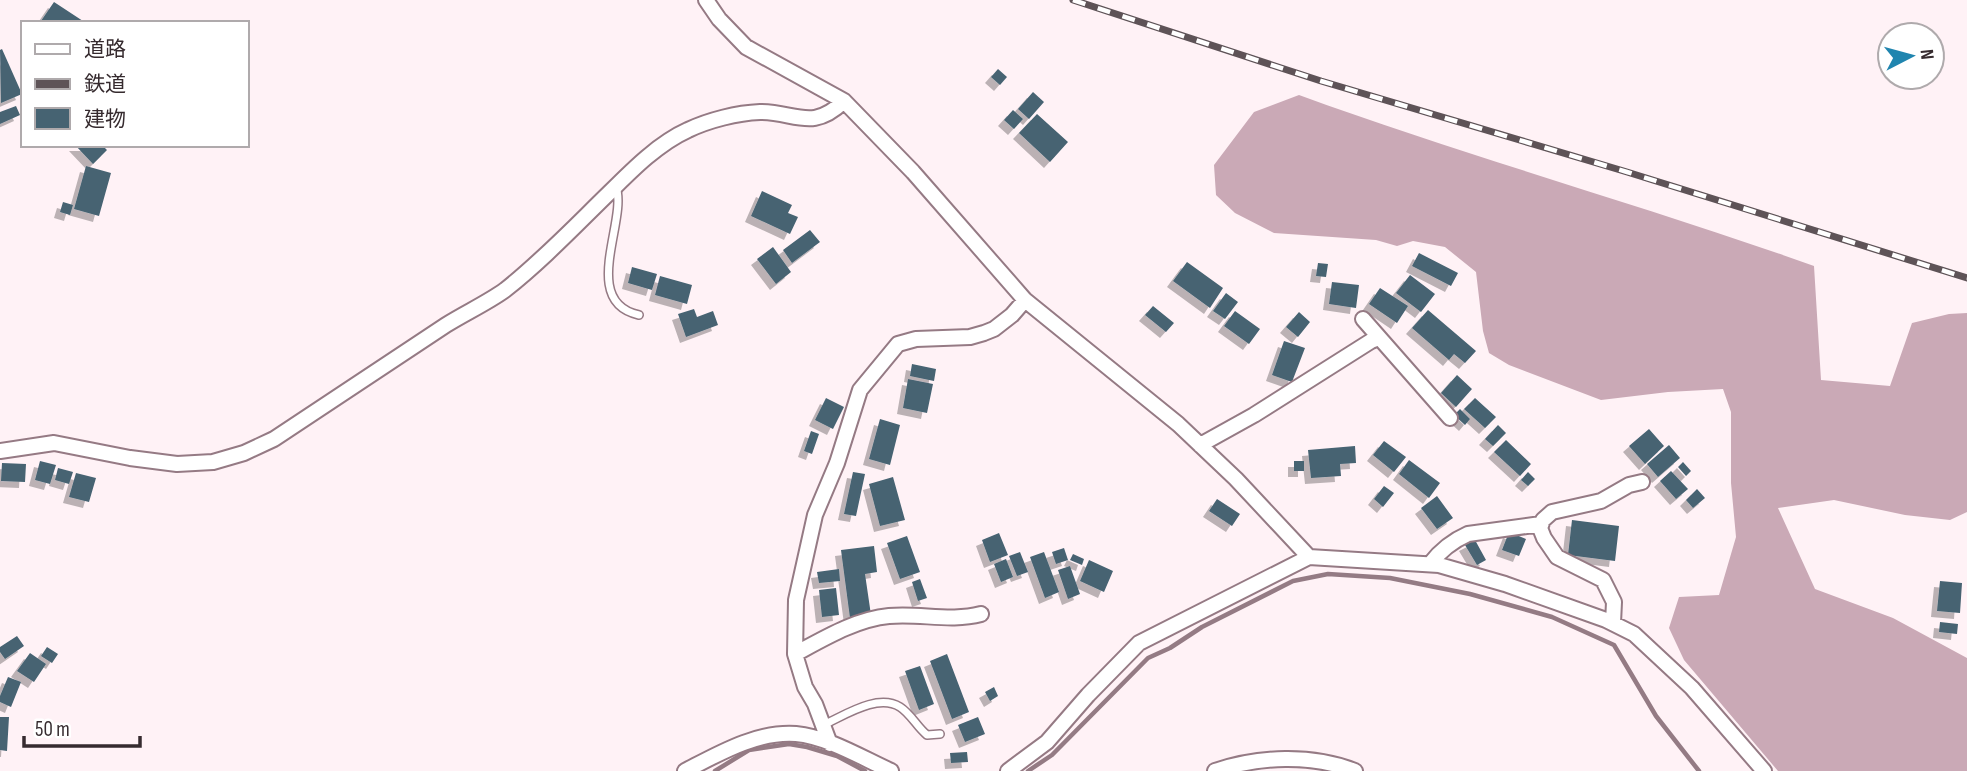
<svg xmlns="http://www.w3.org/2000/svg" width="1967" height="771" viewBox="0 0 1967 771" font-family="'Sofia Sans Condensed','Noto Sans JP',sans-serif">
<defs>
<filter id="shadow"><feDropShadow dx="-6" dy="6" stdDeviation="0" flood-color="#0004"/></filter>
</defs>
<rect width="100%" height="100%" fill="#fff2f6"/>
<path fill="#caa9b6" d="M 1299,95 C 1469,157 1643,205 1814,266 L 1821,380 L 1890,386 L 1912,323 L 1949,314 L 1967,313 L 1967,512 L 1950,520 L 1905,515 L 1834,500 L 1778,508 L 1815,589 L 1893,618 L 1967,658 L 1967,771 L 1778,771 L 1684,660 L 1669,628 L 1679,597 L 1719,595 L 1736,537 L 1731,483 L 1731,412 L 1723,389 L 1668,392 L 1601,400 L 1509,365 L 1489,353 L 1483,331 L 1476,272 L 1445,247 L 1413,241 L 1397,246 L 1376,240 L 1274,233 L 1235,213 L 1216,195 L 1214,165 L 1254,112 Z"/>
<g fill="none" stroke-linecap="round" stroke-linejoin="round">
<path stroke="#947b84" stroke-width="4.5" d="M 715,771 L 749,750 L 789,744 L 807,747 L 837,756 L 865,771
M 1028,771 L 1052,755 L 1148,658 L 1170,648 L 1202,627 L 1293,581 L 1328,574 L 1390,578 L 1470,594 L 1552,617 L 1614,645 L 1656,716 L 1699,771"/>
</g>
<path fill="#466372" filter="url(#shadow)" d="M 54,2 L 86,23 L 44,23 L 41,21 Z
M 2,49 L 22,94 L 1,103 L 0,50 Z
M 998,69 L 1007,77 L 1000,85 L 991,77 Z
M 1033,92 L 1044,102 L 1029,119 L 1018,109 Z
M 16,106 L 20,115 L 0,124 L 0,112 Z
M 1013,110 L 1023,119 L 1014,129 L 1004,120 Z
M 1037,114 L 1068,142 L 1050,162 L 1019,133 Z
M 75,145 L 102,145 L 107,150 L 93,164 Z
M 86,166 L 111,173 L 99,216 L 74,209 Z
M 762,191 L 792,205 L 788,213 L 798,217 L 790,234 L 751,216 Z
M 63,202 L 73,205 L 70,215 L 60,212 Z
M 810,230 L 820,242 L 792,263 L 783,250 Z
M 773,247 L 791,272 L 776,284 L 757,259 Z
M 1419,253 L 1458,273 L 1451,286 L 1412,266 Z
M 1187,262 L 1223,288 L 1210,308 L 1173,281 Z
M 1318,263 L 1328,264 L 1326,277 L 1316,276 Z
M 632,267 L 657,274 L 652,290 L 628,283 Z
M 1410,275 L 1435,294 L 1421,312 L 1396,293 Z
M 660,276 L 692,285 L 687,304 L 655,295 Z
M 1332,282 L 1359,285 L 1356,308 L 1329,304 Z
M 1380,288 L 1408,306 L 1397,323 L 1369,304 Z
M 1226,293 L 1238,302 L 1225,319 L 1213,311 Z
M 1153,306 L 1174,323 L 1166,332 L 1145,315 Z
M 694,309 L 697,317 L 713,311 L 718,325 L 686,337 L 678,314 Z
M 1428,310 L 1476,351 L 1465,363 L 1454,354 L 1449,360 L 1412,328 Z
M 1235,311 L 1260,329 L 1249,344 L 1224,326 Z
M 1299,312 L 1310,322 L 1298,337 L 1286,327 Z
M 1284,341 L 1305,348 L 1292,382 L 1272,375 Z
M 912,364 L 936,369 L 934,381 L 910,376 Z
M 1457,375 L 1472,389 L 1456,407 L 1441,393 Z
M 908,379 L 933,384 L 927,413 L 903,408 Z
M 826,398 L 844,407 L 833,429 L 815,420 Z
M 1475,398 L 1496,417 L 1485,428 L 1464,409 Z
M 1460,409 L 1470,419 L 1465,425 L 1454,415 Z
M 880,419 L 900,425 L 890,465 L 869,459 Z
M 1498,425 L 1506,433 L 1493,446 L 1485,439 Z
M 1649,429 L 1664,446 L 1645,464 L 1629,446 Z
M 811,431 L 819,434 L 812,454 L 804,451 Z
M 1506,440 L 1531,464 L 1520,476 L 1494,452 Z
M 1384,441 L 1406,457 L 1394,472 L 1373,455 Z
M 1669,445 L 1680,458 L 1658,477 L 1647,464 Z
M 1355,446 L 1356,463 L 1340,464 L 1341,476 L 1311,478 L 1308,450 Z
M 1409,460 L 1440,483 L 1429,498 L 1399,474 Z
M 40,461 L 56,465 L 50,484 L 35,480 Z
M 1294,461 L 1304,461 L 1304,471 L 1294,471 Z
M 1683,462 L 1691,471 L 1686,476 L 1678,467 Z
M 2,463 L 26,464 L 25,482 L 1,481 Z
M 58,468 L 73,472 L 69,484 L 55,480 Z
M 1671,471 L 1688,489 L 1676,499 L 1660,481 Z
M 853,472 L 865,474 L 856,516 L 844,514 Z
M 1528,472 L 1535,479 L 1528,486 L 1521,480 Z
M 76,473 L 96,478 L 89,502 L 69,497 Z
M 893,477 L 905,520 L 880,526 L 869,484 Z
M 1384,486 L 1394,493 L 1383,507 L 1374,499 Z
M 1697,489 L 1705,498 L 1693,508 L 1686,500 Z
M 1437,496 L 1453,518 L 1437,529 L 1421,508 Z
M 1217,499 L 1240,514 L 1232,526 L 1209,511 Z
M 1572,520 L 1619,526 L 1615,561 L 1568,555 Z
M 1509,532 L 1526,539 L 1519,556 L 1502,550 Z
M 999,533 L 1008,555 L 990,562 L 982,540 Z
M 907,536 L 920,572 L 900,579 L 887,543 Z
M 1475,540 L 1486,560 L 1477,565 L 1465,545 Z
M 874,546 L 877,572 L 865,574 L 871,615 L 850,618 L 841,550 Z
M 1064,548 L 1068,560 L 1056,564 L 1052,552 Z
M 1020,552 L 1028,572 L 1017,576 L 1009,556 Z
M 1044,552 L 1059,592 L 1045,598 L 1030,557 Z
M 1073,554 L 1084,559 L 1082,565 L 1070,560 Z
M 1006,559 L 1013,577 L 1001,582 L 994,564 Z
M 1089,560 L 1113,571 L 1104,592 L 1080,581 Z
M 1070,566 L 1080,594 L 1068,599 L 1058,570 Z
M 839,569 L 840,581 L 819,583 L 817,572 Z
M 920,579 L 927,598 L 918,601 L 912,582 Z
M 1940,581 L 1962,583 L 1960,613 L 1937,611 Z
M 836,588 L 839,615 L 822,617 L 819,590 Z
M 1940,622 L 1958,624 L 1957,634 L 1939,632 Z
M 17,636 L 24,646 L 5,659 L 0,652 L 0,647 Z
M 47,647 L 58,654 L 52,663 L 41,656 Z
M 30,653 L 46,664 L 34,682 L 17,671 Z
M 947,654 L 969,712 L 952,719 L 930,661 Z
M 920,666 L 934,704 L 919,710 L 905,671 Z
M 8,677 L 21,682 L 11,707 L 0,702 L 0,696 Z
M 994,687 L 998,696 L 990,701 L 985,692 Z
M 0,717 L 9,717 L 7,751 L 0,750 Z
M 978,717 L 985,734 L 965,742 L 958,725 Z
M 967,752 L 968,762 L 951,763 L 950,753 Z"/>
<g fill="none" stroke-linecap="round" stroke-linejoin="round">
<defs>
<path id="service" d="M 616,187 C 628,220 579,302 639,315
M 823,725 C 844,716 877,693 900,707 C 911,714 917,727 927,735 L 940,734"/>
<path id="minor" d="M 706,0 L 719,19 L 746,47 L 844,101 L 913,172 L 1025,300 L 1178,424 L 1236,479 L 1309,557
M 1363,319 L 1450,418
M 1200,445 L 1254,415 L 1371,341 L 1379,338
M 0,451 L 54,443 L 130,458 L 177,464 L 213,462 L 244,453 L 274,439 C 331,401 389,363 446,325 C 465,313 487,303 505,290 C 543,260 576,225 610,192 C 633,169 659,143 688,130 C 709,120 737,113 760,112 C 796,112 812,132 844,101
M 1430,564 C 1440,551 1452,541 1468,534 L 1541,524
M 1613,623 L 1614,602 L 1603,580 L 1557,557 L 1544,538 L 1540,528 L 1543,520 L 1552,512 L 1601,501 L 1629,485 L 1642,482
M 795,654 C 823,639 856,619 889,616 C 920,613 951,622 981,614
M 830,744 L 815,704 L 805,687 L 795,654 L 796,600 L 815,515 L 837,463 L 860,390 L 898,344 L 916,339 L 970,337 L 984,333 L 994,329 L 1012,315 L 1025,300
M 685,771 C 718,754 757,731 796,734 C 828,737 862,758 891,771
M 1008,771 L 1047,742 L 1088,695 L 1139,643 L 1309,557 L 1439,565 L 1505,584 L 1606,620 L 1634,634 L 1692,688 L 1764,771
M 1215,771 C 1259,756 1312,754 1355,771"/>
</defs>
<use href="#service" stroke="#957a84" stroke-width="10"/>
<use href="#minor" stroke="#957a84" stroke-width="18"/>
<use href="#service" stroke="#fff" stroke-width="7"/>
<use href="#minor" stroke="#fff" stroke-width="14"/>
<defs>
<path id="rail" d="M 1073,0 L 1321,81 L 1627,172 L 1967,278"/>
</defs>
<use href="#rail" stroke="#5e5357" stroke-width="7"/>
<use href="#rail" stroke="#fff" stroke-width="4.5" stroke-dasharray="13" stroke-linecap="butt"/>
</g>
<rect x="21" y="21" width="228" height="126" fill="#ffffff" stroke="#afaaac" stroke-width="2"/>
<rect x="35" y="44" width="35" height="10" fill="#ffffff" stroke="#afaaac" stroke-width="2"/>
<text x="84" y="56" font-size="21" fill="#362b2f">道路</text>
<rect x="35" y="79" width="35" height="10" fill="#5e5357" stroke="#afaaac" stroke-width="2"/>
<text x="84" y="91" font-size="21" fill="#362b2f">鉄道</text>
<rect x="35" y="108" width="35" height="21" fill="#466372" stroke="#afaaac" stroke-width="2"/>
<text x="84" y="126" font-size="21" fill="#362b2f">建物</text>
<g transform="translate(1911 56) rotate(84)"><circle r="33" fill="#ffffff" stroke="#afaaac" stroke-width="2"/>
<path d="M0-5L12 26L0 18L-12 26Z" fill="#2085af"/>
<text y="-10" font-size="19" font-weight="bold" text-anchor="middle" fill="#362b2f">N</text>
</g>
<path d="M24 736v10h116v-10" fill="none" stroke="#362b2f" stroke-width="3.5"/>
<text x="35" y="736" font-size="21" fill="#362b2f" stroke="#ffffff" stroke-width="5" paint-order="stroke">50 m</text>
</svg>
